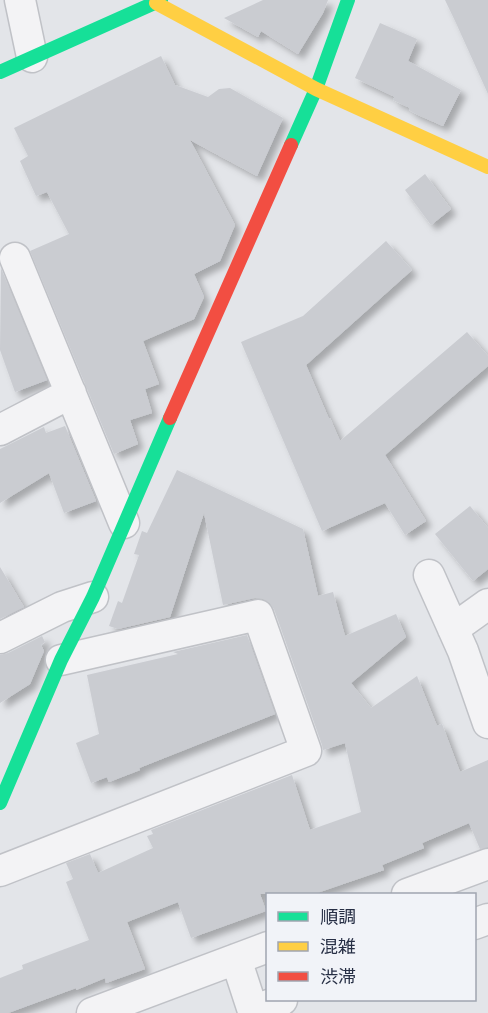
<svg xmlns="http://www.w3.org/2000/svg" width="488" height="1013" viewBox="0 0 488 1013" font-family="Rubik,'Noto Sans JP',sans-serif">
<defs>
<filter id="shadow"><feDropShadow dx="5.5" dy="5.5" stdDeviation="3" flood-color="#0004"/></filter>
</defs>
<rect width="100%" height="100%" fill="#e3e5e9"/>
<path fill="#caccd1" filter="url(#shadow)" d="M 263,0 L 328,0 L 323,13 L 298,54 L 261,31 L 258,37 L 224,18 Z
M 445,0 L 488,0 L 488,94 L 456,23 Z
M 380,23 L 417,39 L 408,61 L 461,90 L 443,126 L 418,115 L 409,110 L 410,108 L 393,100 L 395,97 L 355,78 Z
M 161,56 L 175,85 L 208,97 L 219,89 L 230,88 L 283,118 L 257,176 L 190,140 L 235,225 L 220,261 L 194,274 L 204,297 L 194,319 L 143,341 L 159,384 L 145,389 L 152,413 L 130,420 L 138,444 L 114,454 L 30,251 L 69,234 L 47,192 L 36,196 L 20,161 L 28,156 L 14,128 Z
M 425,174 L 451,209 L 431,225 L 405,190 Z
M 386,241 L 412,270 L 306,365 L 329,419 L 330,418 L 340,441 L 467,332 L 488,356 L 488,366 L 385,455 L 426,521 L 405,535 L 385,503 L 322,531 L 241,342 L 303,316 Z
M 1,268 L 47,380 L 15,392 L 0,350 Z
M 65,426 L 96,501 L 64,513 L 49,473 L 0,503 L 0,449 L 44,427 L 46,433 Z
M 177,470 L 303,529 L 318,596 L 333,592 L 345,636 L 396,614 L 406,637 L 351,683 L 371,708 L 417,676 L 437,726 L 442,724 L 460,772 L 488,760 L 488,847 L 480,849 L 469,823 L 422,843 L 424,848 L 382,865 L 384,870 L 314,894 L 260,894 L 266,911 L 191,938 L 178,902 L 127,922 L 145,969 L 106,983 L 105,978 L 76,990 L 76,988 L 8,1013 L 0,1013 L 0,978 L 23,969 L 22,965 L 89,940 L 66,882 L 73,879 L 66,863 L 90,854 L 98,873 L 153,848 L 147,836 L 153,834 L 151,830 L 292,775 L 310,830 L 361,812 L 345,743 L 323,750 L 322,745 L 274,609 L 270,603 L 263,599 L 255,598 L 223,605 L 204,513 L 170,617 L 118,629 L 109,626 L 118,601 L 122,603 L 139,555 L 134,554 L 142,531 L 147,533 Z
M 470,506 L 488,528 L 488,569 L 473,581 L 435,534 Z
M 0,567 L 24,607 L 0,619 Z
M 247,635 L 275,714 L 139,768 L 140,770 L 109,782 L 107,777 L 91,783 L 76,743 L 99,734 L 87,675 L 178,654 L 173,652 Z
M 42,636 L 45,642 L 41,645 L 44,651 L 30,684 L 0,703 L 0,655 L 8,653 Z"/>
<g fill="none" stroke-linecap="round" stroke-linejoin="round">
<defs>
<path id="street" d="M 20,0 L 32,57
M 15,258 L 124,523
M 0,430 L 71,393
M 429,575 L 463,651 L 488,723
M 453,629 L 488,604
M 0,638 L 62,607 L 93,597
M 0,871 L 306,751 L 258,615 L 61,660
M 407,894 L 488,864
M 474,924 L 488,919
M 236,959 L 253,1011 L 282,1000
M 92,1013 L 268,947"/>
</defs>
<use href="#street" stroke="#c0c2c7" stroke-width="33"/>
<use href="#street" stroke="#f3f3f5" stroke-width="30"/>
<path stroke="#16e098" stroke-width="14" d="M 0,72 L 161,0
M 291,145 L 316,89 L 348,0
M 0,803 L 61,660 L 93,597 L 170,418"/>
<path stroke="#ffcf43" stroke-width="14" d="M 156,3 L 316,89 L 488,167"/>
<path stroke="#f24e42" stroke-width="14" d="M 170,418 L 291,145"/>
</g>
<rect x="266" y="893" width="210" height="108" fill="#f1f3f8" stroke="#a0a5b0" stroke-width="1.5"/>
<rect x="278" y="912" width="30" height="9" fill="#16e098" stroke="#a0a5b0" stroke-width="1.5"/>
<text x="320" y="923" font-size="18" fill="#272f45">順調</text>
<rect x="278" y="942" width="30" height="9" fill="#ffcf43" stroke="#a0a5b0" stroke-width="1.5"/>
<text x="320" y="953" font-size="18" fill="#272f45">混雑</text>
<rect x="278" y="972" width="30" height="9" fill="#f24e42" stroke="#a0a5b0" stroke-width="1.5"/>
<text x="320" y="983" font-size="18" fill="#272f45">渋滞</text>
</svg>
